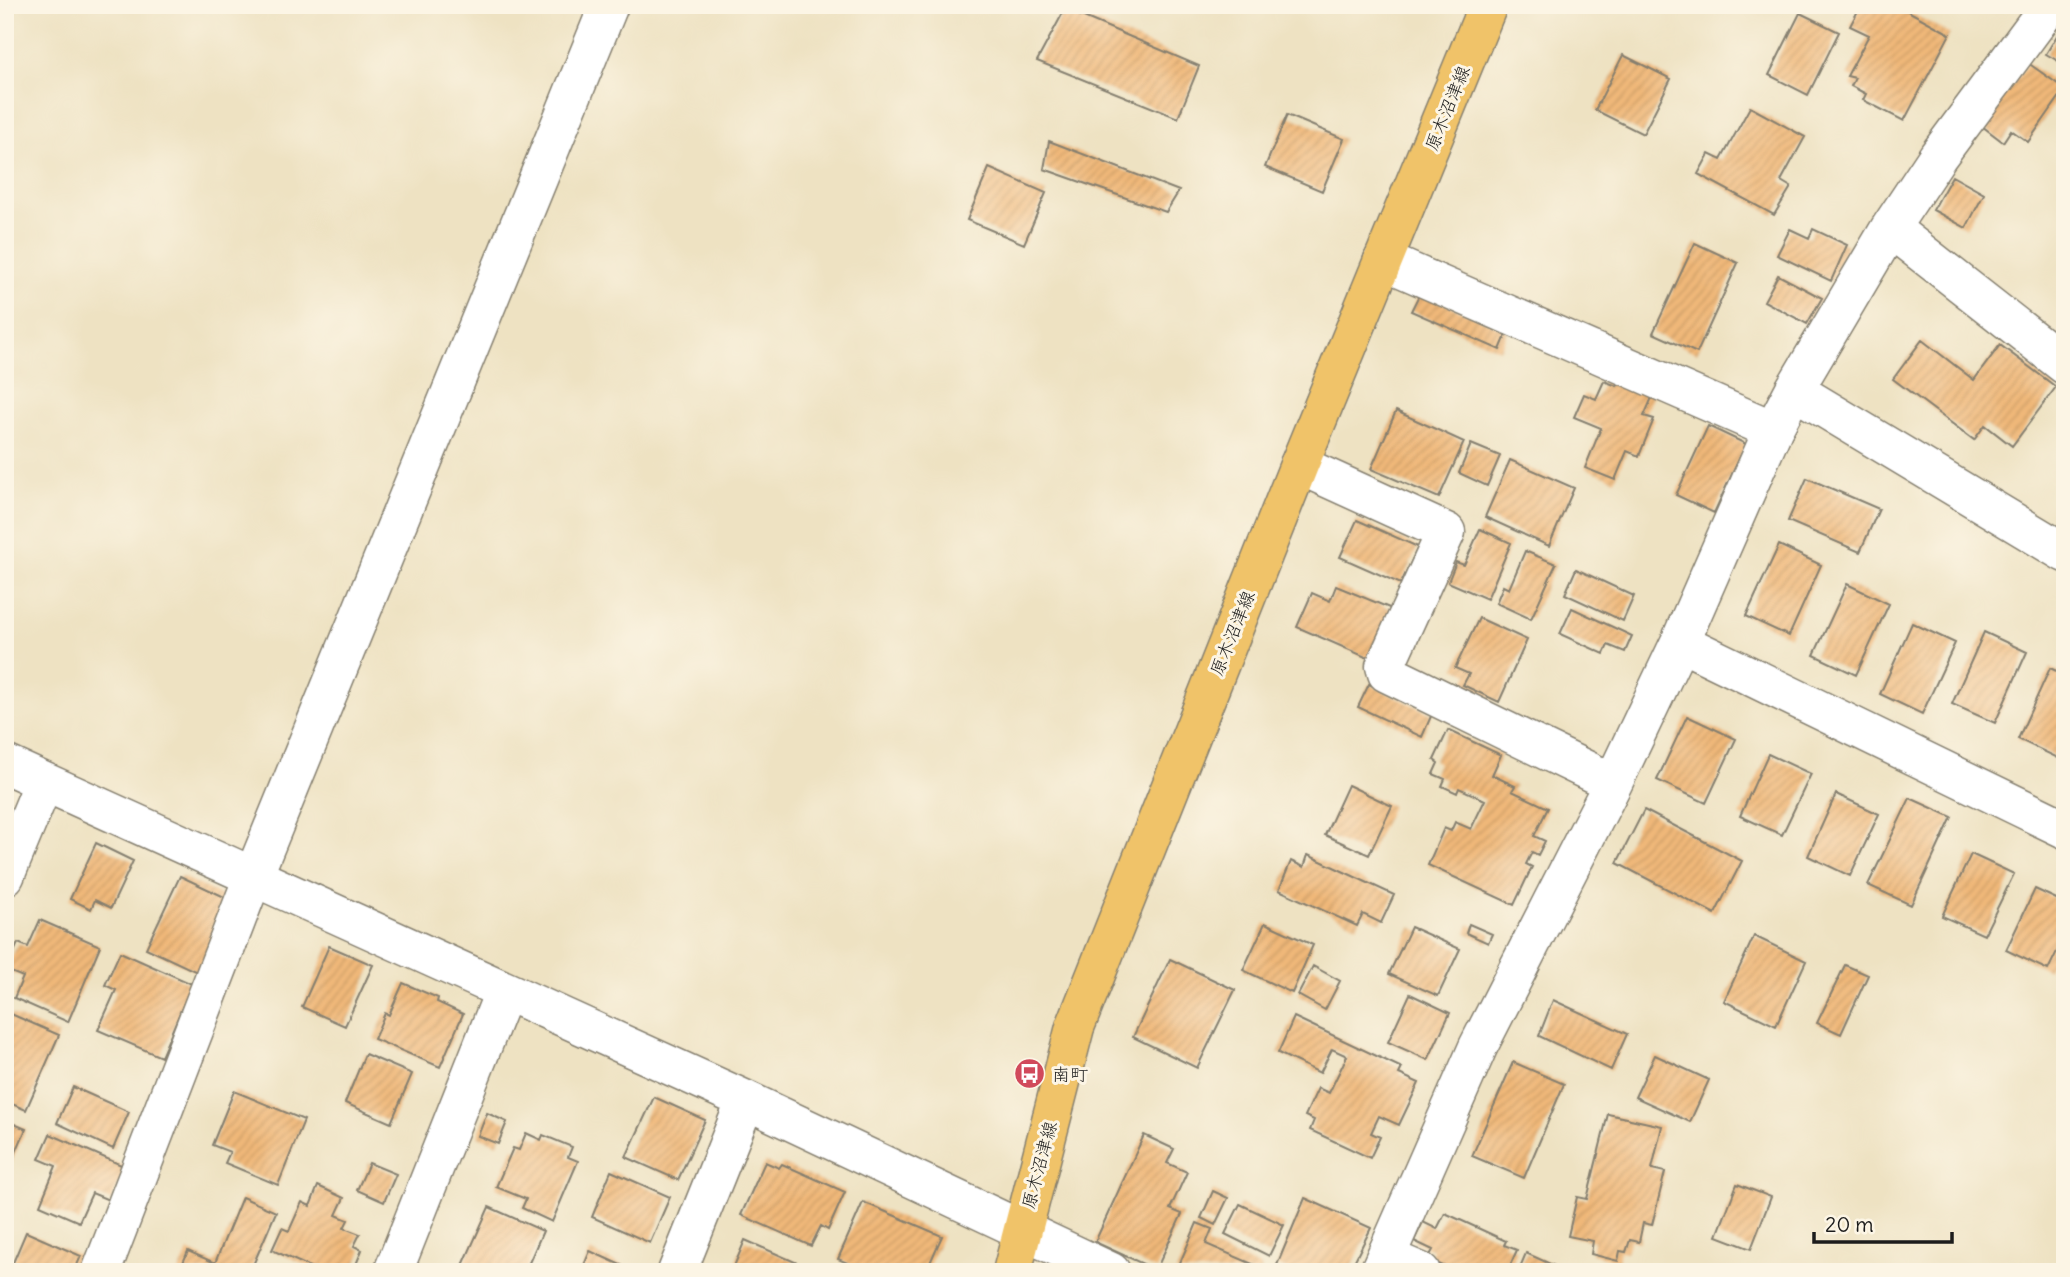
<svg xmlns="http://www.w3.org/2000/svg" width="2070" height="1277" viewBox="0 0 2070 1277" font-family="Delius,'Klee One',sans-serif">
<defs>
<pattern id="building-hatch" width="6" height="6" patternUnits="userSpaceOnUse" patternTransform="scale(1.75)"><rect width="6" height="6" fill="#f0b879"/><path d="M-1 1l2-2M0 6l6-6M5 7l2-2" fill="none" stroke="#cd9e68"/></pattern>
</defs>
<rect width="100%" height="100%" fill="#fcf5e5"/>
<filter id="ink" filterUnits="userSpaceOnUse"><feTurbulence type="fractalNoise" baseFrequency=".0143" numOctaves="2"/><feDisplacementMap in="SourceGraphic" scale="14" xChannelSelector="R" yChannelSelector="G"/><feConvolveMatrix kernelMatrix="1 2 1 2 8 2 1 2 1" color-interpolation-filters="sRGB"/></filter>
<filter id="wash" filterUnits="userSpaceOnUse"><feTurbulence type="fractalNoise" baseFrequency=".00686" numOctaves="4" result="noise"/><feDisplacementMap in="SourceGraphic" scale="28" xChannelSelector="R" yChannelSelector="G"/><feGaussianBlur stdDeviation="1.57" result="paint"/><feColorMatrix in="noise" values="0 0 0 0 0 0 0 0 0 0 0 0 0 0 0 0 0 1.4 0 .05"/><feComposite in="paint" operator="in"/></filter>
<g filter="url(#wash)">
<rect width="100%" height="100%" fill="#eee2c2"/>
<g id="blocks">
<path fill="url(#building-hatch)" d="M 1861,5 L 1897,5 L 1950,34 L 1904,121 L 1863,100 L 1866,94 L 1851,86 L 1855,78 L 1847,76 L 1869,35 L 1850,26 Z
M 1065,9 L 1199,66 L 1178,118 L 1037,61 Z
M 1800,13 L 1839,32 L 1808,95 L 1769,75 Z
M 2061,29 L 2065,32 L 2065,65 L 2046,54 Z
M 1623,55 L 1671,79 L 1643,134 L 1595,110 Z
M 2028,63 L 2065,89 L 2028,142 L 2011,130 L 2003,142 L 1982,126 Z
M 1750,107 L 1805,137 L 1781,181 L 1791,187 L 1774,215 L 1698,174 L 1709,154 L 1721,160 Z
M 1287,115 L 1344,139 L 1322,191 L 1265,167 Z
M 1049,141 L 1179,191 L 1166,212 L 1044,169 Z
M 989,168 L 1046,193 L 1024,244 L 967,220 Z
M 1952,176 L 1984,194 L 1966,228 L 1933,210 Z
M 1790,229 L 1809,238 L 1813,229 L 1847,245 L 1831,281 L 1777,255 Z
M 1695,243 L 1738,263 L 1697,353 L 1653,333 Z
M 1778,275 L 1822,298 L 1807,324 L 1764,301 Z
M 1420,293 L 1508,331 L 1500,350 L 1411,311 Z
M 1922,340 L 1974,380 L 2000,345 L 2056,387 L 2012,446 L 1985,425 L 1974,440 L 1893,379 Z
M 1623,380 L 1654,393 L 1644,416 L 1654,419 L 1639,456 L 1627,451 L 1615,480 L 1585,468 L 1601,428 L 1574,417 L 1584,394 L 1596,399 L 1604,381 L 1617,386 Z
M 1396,411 L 1464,442 L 1439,498 L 1371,469 Z
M 1708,426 L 1746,444 L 1714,513 L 1676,495 Z
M 1471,444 L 1500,456 L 1487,486 L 1459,473 Z
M 1510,460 L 1574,488 L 1549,546 L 1485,517 Z
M 1807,478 L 1879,509 L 1860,552 L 1788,521 Z
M 1357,520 L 1418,547 L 1401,584 L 1340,557 Z
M 1480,529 L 1511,543 L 1487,599 L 1448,582 L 1456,562 L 1464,565 Z
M 1779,545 L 1821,565 L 1789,636 L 1746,616 Z
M 1525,551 L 1556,564 L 1531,619 L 1496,603 L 1503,586 L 1509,589 Z
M 1576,569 L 1634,596 L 1623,621 L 1565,594 Z
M 1847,584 L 1889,604 L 1856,675 L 1814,655 Z
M 1336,586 L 1392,609 L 1370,659 L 1297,627 L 1312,593 L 1330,601 Z
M 1572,608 L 1632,636 L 1625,652 L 1608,645 L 1604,654 L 1560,634 Z
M 1479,618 L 1527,640 L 1499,702 L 1463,685 L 1469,674 L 1455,668 Z
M 1912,623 L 1955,643 L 1922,714 L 1880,694 Z
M 1984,632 L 2027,652 L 1995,723 L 1952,704 Z
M 2050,668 L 2065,675 L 2065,748 L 2060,759 L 2018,739 Z
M 1369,684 L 1432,714 L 1422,737 L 1358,707 Z
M 1687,716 L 1736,739 L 1706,803 L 1657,780 Z
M 1448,730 L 1501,755 L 1492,775 L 1515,786 L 1512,791 L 1548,808 L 1534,836 L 1545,841 L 1538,855 L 1532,852 L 1526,864 L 1532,867 L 1514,905 L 1428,865 L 1444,828 L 1451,831 L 1455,822 L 1471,829 L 1485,800 L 1459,788 L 1457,793 L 1442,786 L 1445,779 L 1433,774 L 1438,763 L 1434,760 Z
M 1768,754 L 1811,774 L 1782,835 L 1740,816 Z
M 1348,785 L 1392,806 L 1369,855 L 1325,835 Z
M 1836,794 L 1879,814 L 1850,876 L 1808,856 Z
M 1910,798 L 1952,817 L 1911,905 L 1868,885 Z
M 1644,810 L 1742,861 L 1715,914 L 1617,863 Z
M 96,843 L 133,861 L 111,908 L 95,900 L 91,909 L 70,899 Z
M 1971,854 L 2014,874 L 1984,935 L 1942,916 Z
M 1308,855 L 1394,895 L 1381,923 L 1363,914 L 1357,926 L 1279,890 L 1291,861 L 1304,867 Z
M 180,876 L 233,901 L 199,973 L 146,948 Z
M 2035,889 L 2065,903 L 2065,935 L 2048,970 L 2006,950 Z
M 40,920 L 100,946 L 68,1022 L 14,998 L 23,977 L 6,970 L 18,943 L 28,947 Z
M 1265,923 L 1313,945 L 1292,993 L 1243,970 Z
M 1469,924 L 1492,934 L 1488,943 L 1466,933 Z
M 1411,927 L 1460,949 L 1438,996 L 1389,974 Z
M 1754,936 L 1806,961 L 1776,1026 L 1724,1001 Z
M 329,946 L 373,965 L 345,1026 L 302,1007 Z
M 120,952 L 192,984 L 161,1057 L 98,1030 L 116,990 L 105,985 Z
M 1170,959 L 1235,990 L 1197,1068 L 1133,1037 Z
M 1845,965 L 1868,975 L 1841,1034 L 1817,1023 Z
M 1313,966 L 1340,981 L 1325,1010 L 1298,995 Z
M 403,983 L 438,998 L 437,1002 L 463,1014 L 440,1067 L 374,1039 L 385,1013 L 389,1015 Z
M 1410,994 L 1450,1013 L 1428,1060 L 1388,1042 Z
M 1553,1000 L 1627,1034 L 1611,1070 L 1539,1036 Z
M 11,1014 L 59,1035 L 26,1110 L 5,1101 L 5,1027 Z
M 1294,1017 L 1402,1068 L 1399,1074 L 1419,1083 L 1399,1125 L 1379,1116 L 1371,1133 L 1380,1137 L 1370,1158 L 1310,1130 L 1314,1120 L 1305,1116 L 1318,1088 L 1329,1093 L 1347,1056 L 1332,1049 L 1320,1073 L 1278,1053 Z
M 365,1054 L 412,1074 L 391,1123 L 345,1103 Z
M 1655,1055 L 1709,1080 L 1690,1122 L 1635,1097 Z
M 1513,1062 L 1564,1084 L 1524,1178 L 1472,1156 Z
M 73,1087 L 129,1112 L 113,1149 L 57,1123 Z
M 234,1091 L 304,1120 L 278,1185 L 225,1163 L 230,1152 L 212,1145 Z
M 654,1097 L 705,1120 L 678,1180 L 626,1157 Z
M 487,1113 L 507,1122 L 498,1144 L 478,1136 Z
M 1608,1114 L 1662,1126 L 1652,1169 L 1665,1172 L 1652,1225 L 1643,1223 L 1639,1242 L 1630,1240 L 1626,1252 L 1620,1251 L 1618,1261 L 1591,1254 L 1593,1241 L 1568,1236 L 1577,1197 L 1587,1199 Z
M 5,1120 L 26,1129 L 5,1177 Z
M 526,1133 L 541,1140 L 543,1135 L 572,1147 L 568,1157 L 578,1161 L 552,1222 L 522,1208 L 526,1199 L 496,1187 L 513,1148 L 519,1150 Z
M 50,1134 L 126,1167 L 111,1201 L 92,1193 L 79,1222 L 40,1205 L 56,1166 L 39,1159 Z
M 1144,1135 L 1174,1149 L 1167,1163 L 1187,1172 L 1170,1209 L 1182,1214 L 1156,1270 L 1095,1242 Z
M 765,1162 L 779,1168 L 782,1164 L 845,1192 L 828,1230 L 821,1226 L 811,1246 L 741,1215 Z
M 369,1163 L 396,1174 L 384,1202 L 357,1190 Z
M 611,1171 L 670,1197 L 650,1243 L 592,1217 Z
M 1737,1184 L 1771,1197 L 1751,1249 L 1717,1236 Z
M 318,1186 L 344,1198 L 336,1215 L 348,1220 L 344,1228 L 360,1234 L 354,1246 L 362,1250 L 353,1272 L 340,1267 L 338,1272 L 321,1272 L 272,1250 L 282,1228 L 289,1231 L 302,1202 L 310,1206 Z
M 1213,1191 L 1228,1198 L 1215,1225 L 1201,1218 Z
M 242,1197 L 276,1212 L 250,1272 L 179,1272 L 188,1251 L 215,1263 Z
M 1305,1198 L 1371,1228 L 1349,1272 L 1293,1272 L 1277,1265 Z
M 863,1202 L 942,1236 L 926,1272 L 868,1272 L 838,1259 Z
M 1240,1204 L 1284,1225 L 1269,1256 L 1225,1234 Z
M 489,1207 L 543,1231 L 525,1272 L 460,1272 Z
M 1445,1213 L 1506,1241 L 1504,1245 L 1517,1250 L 1507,1272 L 1456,1272 L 1428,1259 L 1433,1250 L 1414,1241 L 1423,1222 L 1437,1229 Z
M 1197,1223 L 1212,1229 L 1206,1244 L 1262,1268 L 1261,1272 L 1176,1272 Z
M 26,1232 L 81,1256 L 74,1272 L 9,1272 Z
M 745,1240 L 811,1269 L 810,1272 L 732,1271 Z
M 590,1251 L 636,1272 L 581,1272 Z
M 1526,1253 L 1555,1266 L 1553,1272 L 1518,1272 Z"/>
</g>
</g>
<g filter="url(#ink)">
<use href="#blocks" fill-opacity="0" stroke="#857f6f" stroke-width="2"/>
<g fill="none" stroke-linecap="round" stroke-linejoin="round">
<defs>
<path id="minor" d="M 1890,228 L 2065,365
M 1383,260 L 1773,430
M 1794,390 L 2065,553
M 1299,465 L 1446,532 L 1385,666 L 1387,673 L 1613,783
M 1680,642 L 2065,829
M 5,764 L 746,1100 L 1111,1272
M 5,876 L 44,782
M 1386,1257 L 1421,1272
M 101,1272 L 253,877 L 609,5
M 393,1272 L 504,992
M 677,1272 L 746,1100
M 1379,1272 L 1478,1047 L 1613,783 L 1680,642 L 1773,430 L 1794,390 L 1890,228 L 1938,156 L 2050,5"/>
<path id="major" d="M 1012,1272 L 1075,1027 L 1299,465 L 1488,5"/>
</defs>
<use href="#minor" stroke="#857f6f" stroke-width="41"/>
<use href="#major" stroke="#857f6f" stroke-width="41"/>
<use href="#minor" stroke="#fff" stroke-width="38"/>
<use href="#major" stroke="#f0c369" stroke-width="38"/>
</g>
</g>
<defs>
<symbol id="bus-disc" viewBox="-11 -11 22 22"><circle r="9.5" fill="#d1495b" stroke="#fcf5e5"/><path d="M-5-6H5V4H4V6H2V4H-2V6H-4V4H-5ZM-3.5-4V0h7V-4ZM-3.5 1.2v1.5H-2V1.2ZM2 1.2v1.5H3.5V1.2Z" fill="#fff"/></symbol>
</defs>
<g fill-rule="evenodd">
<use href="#bus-disc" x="1012" y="1056" width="35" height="35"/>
</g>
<g text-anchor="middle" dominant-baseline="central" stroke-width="6" stroke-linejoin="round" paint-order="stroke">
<g font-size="18" fill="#1c1c1c" stroke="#fcf5e5">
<text transform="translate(1447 108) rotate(-68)">原木沼津線</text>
<text transform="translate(1232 633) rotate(-68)">原木沼津線</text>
<text transform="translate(1039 1165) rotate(-75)">原木沼津線</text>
</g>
<g font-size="18" fill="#1c1c1c" stroke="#fcf5e5" text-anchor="start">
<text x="1052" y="1074">南町</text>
</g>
</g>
<rect width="2070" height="1277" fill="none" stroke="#fcf5e5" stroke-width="28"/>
<path d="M1814 1232v10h138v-10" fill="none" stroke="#1c1c1c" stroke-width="3.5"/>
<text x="1825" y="1232" font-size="21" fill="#1c1c1c" stroke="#fcf5e5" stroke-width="5" paint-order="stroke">20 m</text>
</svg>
